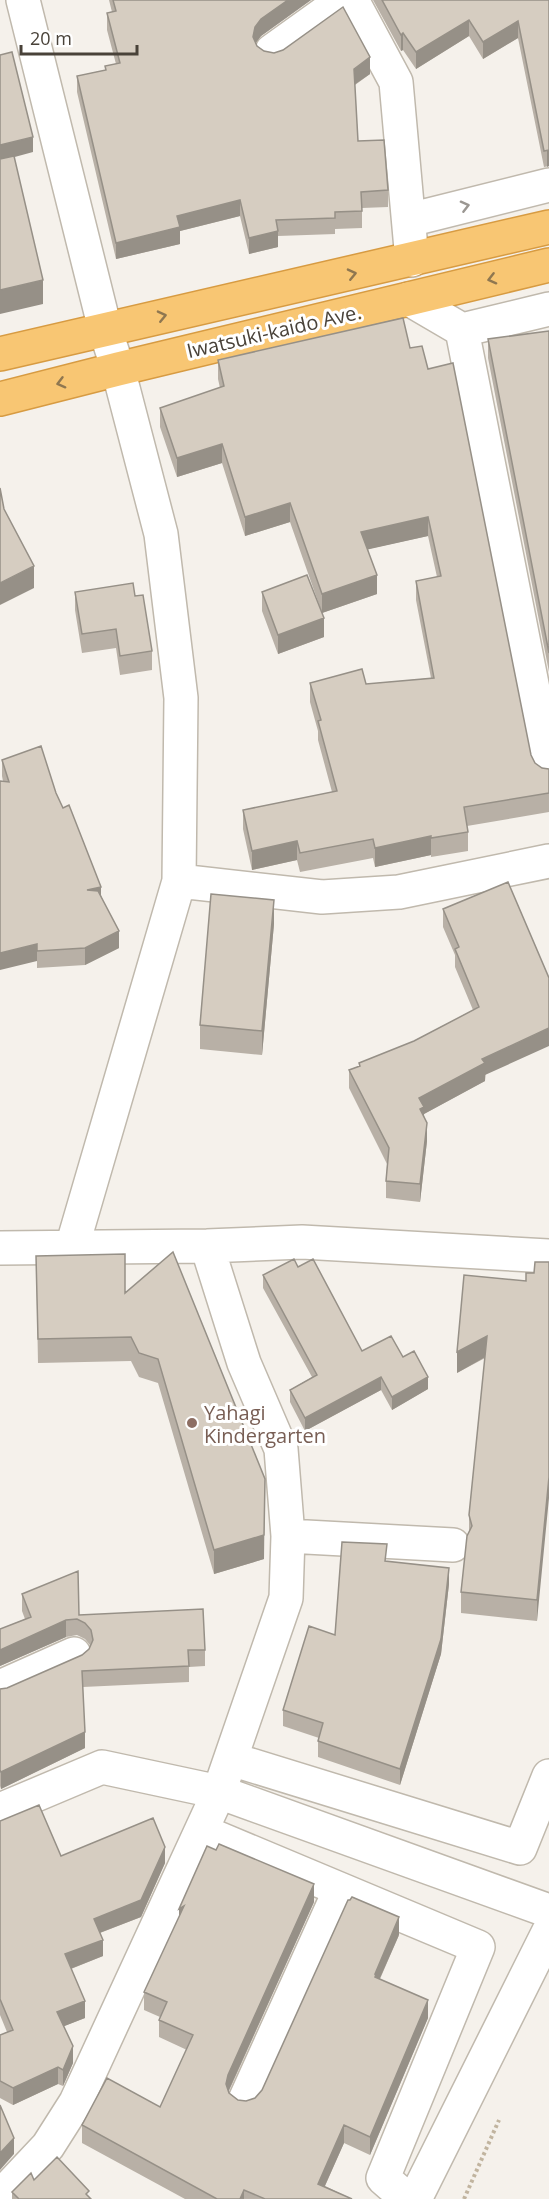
<svg xmlns="http://www.w3.org/2000/svg" width="549" height="2199" viewBox="0 0 549 2199" font-family="'Open Sans',sans-serif">
<rect width="100%" height="100%" fill="#f5f1eb"/>
<g fill="none" stroke-linecap="round" stroke-linejoin="round">
<defs>
<path id="minor" d="M 23,0 L 105,329 L 118,369 L 161,534 L 181,698 L 179,881 L 72,1247
M 352,0 L 396,82 L 412,260
M 272,51 L 343,0
M 409,220 L 549,185
M 409,299 L 462,330 L 549,309
M 462,330 L 549,770
M 179,881 L 322,897 L 399,892 L 549,861
M 0,1248 L 207,1246 L 302,1242 L 549,1256
M 288,1536 L 453,1545
M 0,1687 L 74,1654
M 231,1759 L 520,1848 L 549,1776
M 0,1810 L 102,1767 L 219,1792 L 549,1911
M 201,1831 L 478,1947 L 383,2178 L 407,2199
M 245,2100 L 340,1890
M 0,2197 L 48,2146 L 76,2102 L 219,1792 L 286,1598 L 288,1536 L 281,1449 L 244,1363 L 207,1246
M 415,2199 L 549,1931"/>
<path id="highway" d="M 0,354 L 549,227
M 0,399 L 118,369 L 549,265"/>
</defs>
<use href="#minor" stroke="#c0b9ad" stroke-width="36"/>
<use href="#highway" stroke="#d79b42" stroke-width="36"/>
<path stroke="#c1b49f" stroke-width="4" stroke-dasharray="3 3" stroke-linecap="butt" d="M 464,2199 L 499,2120"/>
<use href="#minor" stroke="#fff" stroke-width="33"/>
<use href="#highway" stroke="#f8c673" stroke-width="33"/>
</g>
<path fill="#b8b0a6" d="M 109,0 L 311,0 L 261,36 L 256,43 L 257,46 L 264,51 L 370,74 L 355,85 L 358,141 L 388,190 L 388,207 L 362,208 L 362,228 L 335,229 L 335,234 L 278,236 L 278,247 L 249,254 L 240,216 L 180,231 L 180,244 L 116,259 L 77,92 L 77,76 L 105,70 L 105,66 L 116,64 L 107,30 L 107,13 L 112,12 Z
M 373,0 L 549,0 L 549,166 L 544,167 L 518,38 L 483,59 L 469,36 L 416,69 L 403,50 L 401,51 Z
M 549,331 L 549,672 L 488,358 L 488,339 Z
M 410,348 L 428,369 L 531,755 L 535,763 L 542,768 L 549,769 L 549,812 L 467,826 L 468,832 L 468,851 L 431,857 L 431,855 L 375,867 L 373,858 L 300,872 L 297,860 L 252,870 L 243,829 L 243,810 L 332,792 L 318,740 L 318,731 L 310,702 L 310,683 L 366,684 L 431,678 L 416,600 L 416,581 L 437,577 L 428,536 L 368,549 L 377,594 L 322,613 L 290,522 L 245,536 L 222,463 L 177,477 L 160,427 L 160,408 L 220,388 L 218,379 L 218,360 Z
M 75,592 L 135,596 L 152,651 L 152,670 L 120,675 L 116,648 L 82,653 L 75,610 Z
M 262,592 L 324,637 L 278,654 L 262,611 Z
M 2,760 L 56,793 L 101,895 L 119,948 L 85,965 L 37,968 L 37,961 L 2,776 Z
M 508,882 L 485,1081 L 424,1114 L 427,1141 L 420,1202 L 386,1198 L 386,1181 L 387,1164 L 349,1088 L 349,1070 L 359,1066 L 359,1063 L 414,1041 L 473,1010 L 455,967 L 455,955 L 443,927 L 443,909 Z
M 274,924 L 262,1055 L 200,1049 L 200,1025 Z
M 36,1256 L 125,1293 L 264,1559 L 214,1574 L 158,1383 L 139,1377 L 131,1361 L 38,1363 Z
M 549,1262 L 537,1621 L 461,1613 L 461,1592 L 469,1532 L 469,1515 L 485,1358 L 457,1373 L 526,1281 Z
M 298,1267 L 362,1351 L 403,1357 L 428,1389 L 392,1410 L 381,1390 L 305,1431 L 290,1402 L 290,1390 L 312,1377 L 263,1288 L 263,1275 Z
M 387,1561 L 449,1584 L 441,1654 L 400,1785 L 318,1757 L 318,1741 L 319,1738 L 283,1726 L 283,1710 Z
M 22,1594 L 79,1615 L 205,1650 L 205,1666 L 189,1667 L 189,1682 L 83,1687 L 85,1748 L 1,1789 L 0,1786 L 0,1689 L 7,1688 L 82,1655 L 89,1649 L 90,1645 L 85,1639 L 77,1635 L 66,1637 L 0,1666 L 0,1629 L 25,1619 L 22,1611 Z
M 0,1821 L 61,1856 L 165,1863 L 141,1917 L 100,1933 L 103,1956 L 71,1969 L 85,2018 L 64,2026 L 73,2063 L 63,2086 L 58,2084 L 13,2105 L 0,2098 L 0,2035 L 7,2032 L 0,2015 Z
M 314,1902 L 229,2091 L 229,2093 L 238,2100 L 246,2101 L 255,2098 L 399,1935 L 380,1979 L 428,2018 L 370,2155 L 344,2143 L 325,2186 L 352,2199 L 185,2199 L 82,2143 L 82,2125 L 160,2107 L 187,2050 L 159,2037 L 159,2020 L 160,2017 L 144,2010 L 144,1992 Z
M 34,2180 L 89,2198 L 91,2199 L 12,2199 L 12,2192 Z"/>
<path fill="#969087" d="M 288,0 L 311,0 L 261,36 L 255,44 L 253,37 L 255,27 L 261,19 Z
M 469,20 L 469,36 L 416,69 L 416,52 Z
M 518,21 L 518,38 L 483,59 L 483,42 Z
M 403,33 L 403,50 L 401,51 L 401,35 Z
M 370,57 L 370,74 L 354,85 L 354,69 Z
M 33,137 L 33,152 L 0,161 L 0,145 Z
M 547,150 L 549,150 L 549,166 L 547,167 Z
M 240,200 L 240,216 L 180,231 L 180,244 L 116,259 L 116,243 L 177,216 Z
M 278,231 L 278,247 L 249,254 L 249,238 Z
M 43,280 L 43,304 L 0,314 L 0,290 Z
M 222,444 L 222,463 L 177,477 L 177,458 Z
M 290,503 L 290,522 L 245,536 L 245,517 Z
M 428,517 L 428,536 L 361,551 L 361,532 Z
M 34,566 L 34,588 L 0,605 L 0,583 Z
M 377,575 L 377,594 L 322,613 L 322,594 Z
M 324,618 L 324,637 L 278,654 L 278,635 Z
M 431,836 L 431,855 L 375,867 L 375,848 Z
M 297,841 L 297,860 L 252,870 L 252,851 Z
M 101,887 L 101,904 L 87,890 Z
M 274,900 L 274,924 L 262,1055 L 262,1031 Z
M 119,931 L 119,948 L 85,965 L 85,948 Z
M 37,944 L 37,961 L 0,970 L 0,953 Z
M 549,1028 L 549,1046 L 485,1075 L 485,1081 L 424,1114 L 424,1125 L 420,1127 L 419,1098 L 482,1059 Z
M 427,1123 L 427,1141 L 420,1202 L 420,1184 Z
M 487,1336 L 487,1356 L 457,1373 L 457,1352 Z
M 381,1377 L 381,1390 L 305,1431 L 305,1418 Z
M 428,1377 L 428,1389 L 392,1410 L 392,1397 Z
M 549,1477 L 549,1498 L 537,1621 L 537,1600 Z
M 265,1479 L 264,1559 L 214,1574 L 214,1550 Z
M 449,1568 L 449,1584 L 441,1654 L 400,1785 L 400,1769 Z
M 66,1620 L 66,1637 L 0,1666 L 0,1650 Z
M 85,1732 L 85,1748 L 1,1789 L 1,1772 Z
M 165,1847 L 165,1863 L 141,1917 L 94,1935 L 94,1919 Z
M 314,1884 L 314,1902 L 228,2092 L 226,2084 L 228,2075 Z
M 184,1906 L 179,1926 L 179,1909 Z
M 399,1917 L 399,1935 L 376,1987 L 375,1974 Z
M 103,1940 L 103,1956 L 65,1971 L 65,1954 Z
M 428,2000 L 428,2018 L 370,2155 L 370,2137 Z
M 85,2001 L 85,2018 L 57,2029 L 57,2012 Z
M 73,2046 L 73,2063 L 63,2086 L 63,2070 Z
M 58,2067 L 58,2084 L 13,2105 L 13,2088 Z
M 344,2125 L 344,2143 L 319,2199 L 318,2184 Z
M 14,2138 L 14,2154 L 0,2170 L 0,2153 Z
M 244,2190 L 244,2199 L 240,2199 Z"/>
<path fill="#d6cdc1" stroke="#969087" stroke-width="1.5" d="M 113,0 L 288,0 L 261,19 L 255,27 L 253,37 L 257,46 L 264,51 L 274,53 L 283,50 L 343,7 L 370,57 L 354,69 L 358,141 L 384,140 L 388,190 L 361,192 L 362,211 L 335,212 L 335,218 L 276,220 L 278,231 L 249,238 L 240,200 L 177,216 L 180,227 L 116,243 L 77,76 L 106,70 L 105,66 L 120,63 L 107,13 L 116,11 Z
M 382,0 L 549,0 L 549,150 L 544,151 L 518,21 L 483,42 L 469,20 L 416,52 L 403,33 L 401,35 Z
M 12,52 L 33,137 L 0,145 L 0,55 Z
M 14,156 L 43,280 L 0,290 L 0,159 Z
M 403,318 L 410,348 L 422,346 L 428,369 L 453,363 L 531,755 L 535,763 L 542,768 L 549,769 L 549,793 L 464,807 L 468,832 L 431,838 L 431,836 L 375,848 L 373,839 L 300,853 L 297,841 L 252,851 L 243,810 L 337,791 L 318,721 L 321,720 L 310,683 L 362,669 L 366,684 L 434,678 L 416,581 L 441,576 L 428,517 L 361,532 L 377,575 L 322,594 L 290,503 L 245,517 L 222,444 L 177,458 L 160,408 L 224,386 L 218,360 Z
M 549,331 L 549,653 L 488,339 Z
M 0,488 L 4,509 L 34,566 L 0,583 Z
M 307,575 L 324,618 L 278,635 L 262,592 Z
M 133,583 L 135,596 L 143,595 L 152,651 L 120,656 L 116,629 L 82,634 L 75,592 Z
M 41,746 L 56,793 L 63,808 L 69,805 L 101,887 L 87,890 L 98,891 L 119,931 L 85,948 L 37,951 L 37,944 L 0,953 L 0,781 L 9,782 L 2,760 Z
M 508,882 L 549,978 L 549,1028 L 482,1059 L 485,1063 L 419,1098 L 424,1107 L 420,1109 L 427,1123 L 420,1184 L 386,1181 L 389,1148 L 349,1070 L 360,1066 L 359,1063 L 414,1041 L 479,1007 L 455,949 L 459,947 L 443,909 Z
M 211,894 L 274,900 L 262,1031 L 200,1025 Z
M 173,1252 L 265,1479 L 264,1535 L 214,1550 L 158,1359 L 139,1353 L 131,1337 L 38,1339 L 36,1256 L 125,1254 L 125,1293 Z
M 294,1259 L 298,1267 L 313,1259 L 362,1351 L 391,1336 L 403,1357 L 414,1351 L 428,1377 L 392,1397 L 381,1377 L 305,1418 L 290,1390 L 317,1375 L 263,1275 Z
M 535,1262 L 549,1262 L 549,1477 L 537,1600 L 461,1592 L 467,1536 L 472,1526 L 469,1515 L 487,1336 L 457,1352 L 464,1275 L 526,1281 L 526,1273 L 534,1273 Z
M 342,1542 L 387,1544 L 385,1561 L 449,1568 L 441,1639 L 400,1769 L 318,1741 L 323,1723 L 283,1710 L 309,1626 L 335,1635 Z
M 78,1571 L 79,1615 L 203,1609 L 205,1650 L 188,1650 L 189,1666 L 82,1671 L 85,1732 L 1,1772 L 0,1770 L 0,1689 L 7,1688 L 82,1655 L 89,1649 L 93,1640 L 91,1630 L 85,1623 L 77,1619 L 66,1620 L 0,1650 L 0,1629 L 31,1617 L 22,1594 Z
M 39,1805 L 61,1856 L 153,1818 L 165,1847 L 141,1900 L 94,1919 L 103,1940 L 65,1954 L 85,2001 L 57,2012 L 73,2046 L 63,2070 L 58,2067 L 13,2088 L 0,2081 L 0,2035 L 13,2030 L 0,1999 L 0,1821 Z
M 219,1844 L 314,1884 L 228,2075 L 226,2084 L 229,2093 L 238,2100 L 246,2101 L 255,2098 L 262,2090 L 348,1900 L 350,1900 L 352,1897 L 399,1917 L 375,1974 L 376,1974 L 375,1977 L 428,2000 L 370,2137 L 344,2125 L 318,2184 L 352,2199 L 265,2199 L 244,2190 L 240,2199 L 217,2199 L 82,2125 L 107,2078 L 160,2107 L 193,2035 L 159,2020 L 167,2002 L 144,1992 L 184,1906 L 179,1909 L 207,1846 L 216,1850 Z
M 0,2105 L 14,2138 L 0,2153 Z
M 57,2157 L 89,2191 L 86,2194 L 91,2199 L 19,2199 L 12,2192 L 31,2173 L 34,2180 Z"/>
<defs><path id="oneway-chevron" d="M-2-3.5L2.5 0L-2 3.5" fill="none" stroke-width="1.6" stroke-linecap="round" stroke-linejoin="round" transform="scale(1.5)"/></defs>
<use stroke="#9b9792" href="#oneway-chevron" transform="translate(465 206) rotate(-14)"/>
<g stroke="#8f7750">
<use href="#oneway-chevron" transform="translate(352 274) rotate(-13)"/>
<use href="#oneway-chevron" transform="translate(492 279) rotate(166)"/>
<use href="#oneway-chevron" transform="translate(162 316) rotate(-13)"/>
<use href="#oneway-chevron" transform="translate(61 383) rotate(165)"/>
</g>
<circle fill="#8d6e63" stroke="#fff" stroke-width="2" cx="192" cy="1423" r="6"/>
<g text-anchor="middle" dominant-baseline="central" stroke-width="6" stroke-linejoin="round" paint-order="stroke">
<g font-size="20" fill="#494239" stroke="#fff">
<text transform="translate(274 331) rotate(-13)">Iwatsuki-kaido Ave.</text>
</g>
<g font-size="20" fill="#785e54" stroke="#fff" text-anchor="start">
<text x="204" y="1412">Yahagi<tspan x="204" dy="23">Kindergarten</tspan></text>
</g>
</g>
<path d="M21 45v9h116v-9" fill="none" stroke="#494239" stroke-width="3"/>
<text x="30" y="45" font-size="18" fill="#494239" stroke="#ffffff" stroke-width="4.5" paint-order="stroke">20 m</text>
</svg>
